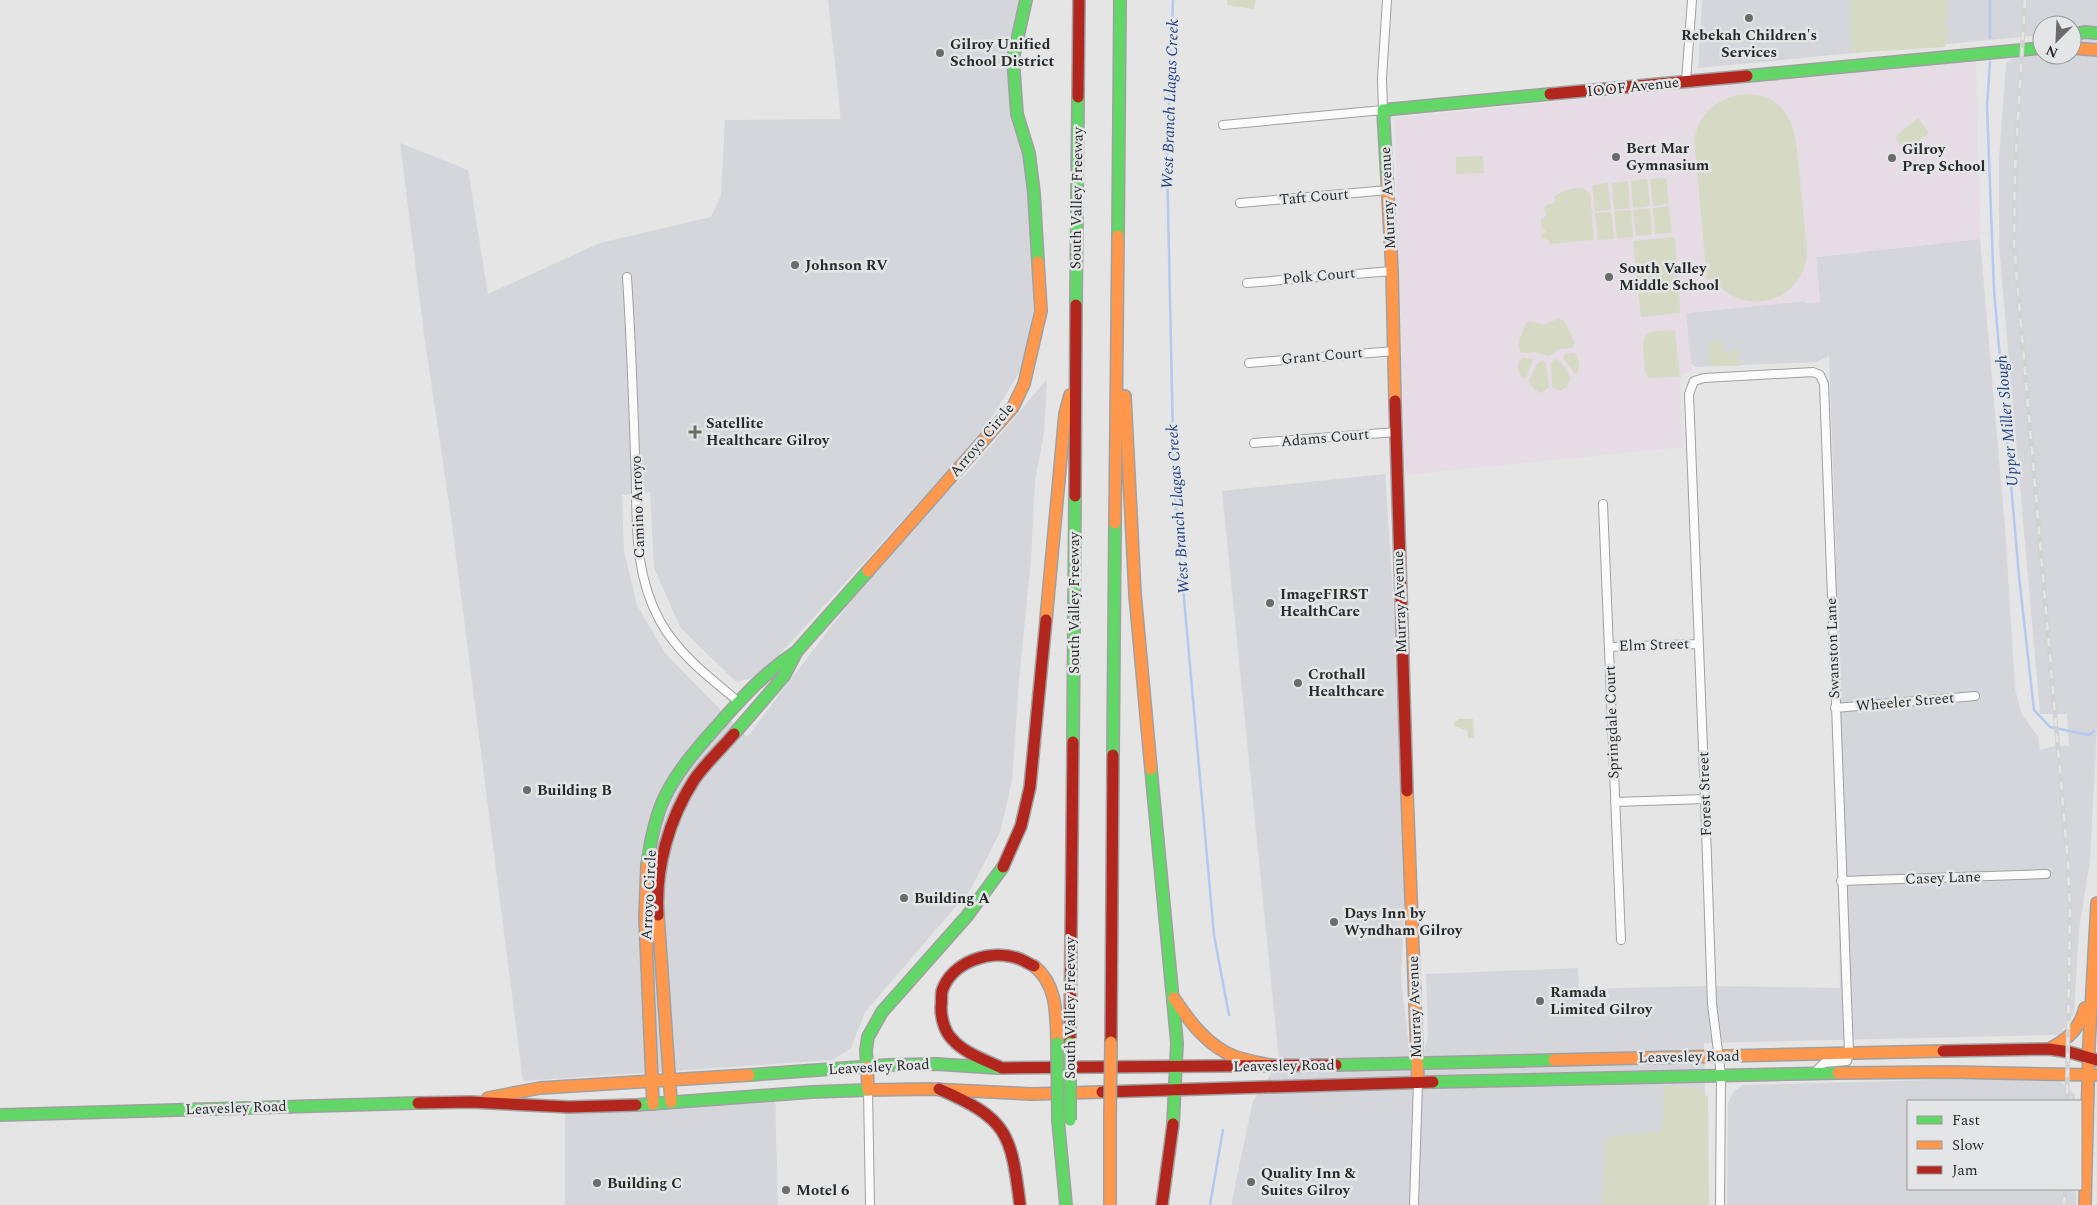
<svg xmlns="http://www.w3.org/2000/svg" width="2097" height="1205" viewBox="0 0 2097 1205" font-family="Spectral,serif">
<rect width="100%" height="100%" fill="#e5e5e6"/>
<path fill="#d5d6db" d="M 828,0 L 1019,0 L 1007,59 L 1013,117 L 1032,178 L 1033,310 L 1025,363 L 983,432 L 760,676 L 736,682 L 680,627 L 654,568 L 650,492 L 622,495 L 624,551 L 637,605 L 665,653 L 747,737 L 892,547 L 971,469 L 1047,379 L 1044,433 L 1035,481 L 1031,558 L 1019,681 L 1012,781 L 1000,832 L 971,889 L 865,1012 L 851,1048 L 833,1060 L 523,1081 L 451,517 L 424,334 L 400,143 L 468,170 L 488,294 L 600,243 L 711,217 L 721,195 L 725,120 L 841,119 Z
M 1702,0 L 2097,0 L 2097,725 L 2090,860 L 2079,930 L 2074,1013 L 2060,1035 L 2055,1035 L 1704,1043 L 1707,1205 L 1231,1205 L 1253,1101 L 1279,1061 L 1222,491 L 1385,474 L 1408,817 L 1401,979 L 1414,1091 L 1428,1036 L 1426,974 L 1578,968 L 1579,989 L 1706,986 L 1840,988 L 1835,702 L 1836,550 L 1829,356 L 1816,362 L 1696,367 L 1691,364 L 1686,313 L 1805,301 L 1805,303 L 1820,302 L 1816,257 L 1980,239 L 2005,528 L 2015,689 L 2022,715 L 2038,736 L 2040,750 L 2054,746 L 2069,746 L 2067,714 L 2040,714 L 1999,246 L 1999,159 L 2006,63 L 2017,54 L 2043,57 L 2043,55 L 2072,55 L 2072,25 L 2042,25 L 2042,35 L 1698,68 Z
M 2055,1077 L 2075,1095 L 2075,1101 L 1908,1101 L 1908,1189 L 2076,1189 L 2076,1205 L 1727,1205 L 1728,1103 L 1734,1091 L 1743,1085 Z
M 775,1094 L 778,1205 L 565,1205 L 565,1114 Z"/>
<path fill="#e5dce6" d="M 1976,60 L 1980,239 L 1816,257 L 1820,302 L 1805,303 L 1804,301 L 1686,313 L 1692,371 L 1682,376 L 1680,382 L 1683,447 L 1405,475 L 1395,118 Z"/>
<path fill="#d6dac4" d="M 1227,0 L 1256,0 L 1254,9 L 1227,5 Z
M 1849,0 L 1948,0 L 1948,11 L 1943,26 L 1950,28 L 1945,47 L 1851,53 Z
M 1736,95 C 1794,88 1796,135 1800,178 C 1802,201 1804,224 1807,246 C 1809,300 1746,322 1713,279 L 1707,280 L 1694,137 C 1696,133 1698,127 1700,122 C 1708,108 1720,100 1736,95 Z
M 1918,118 L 1929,133 L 1911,148 L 1902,148 L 1896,139 L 1896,136 Z
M 1483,156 L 1484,173 L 1456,174 L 1456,157 Z
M 1666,178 L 1669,204 L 1653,206 L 1650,179 Z
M 1647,179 L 1650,206 L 1633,208 L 1631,181 Z
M 1628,181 L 1630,208 L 1614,210 L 1612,183 Z
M 1608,183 L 1611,210 L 1595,211 L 1592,185 Z
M 1582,188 L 1590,193 L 1594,240 L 1550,244 L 1548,240 L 1542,238 L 1541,236 L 1546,231 L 1541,226 L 1541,219 L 1547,215 L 1544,209 L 1548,204 L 1553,204 L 1556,200 L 1554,197 C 1563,190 1572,188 1582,188 Z
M 1669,206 L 1672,233 L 1655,234 L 1653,208 Z
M 1650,208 L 1652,235 L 1636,236 L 1633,210 Z
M 1631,210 L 1633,237 L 1617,238 L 1614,211 Z
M 1611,212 L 1614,239 L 1598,240 L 1595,213 Z
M 1675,237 L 1680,313 L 1641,317 L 1633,241 Z
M 1557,319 L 1564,320 L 1575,343 L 1572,348 L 1559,349 L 1549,356 L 1534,352 L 1528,353 L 1521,352 L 1518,344 L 1526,323 L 1530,321 L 1545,325 Z
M 1675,330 L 1680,377 L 1648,378 C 1644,372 1645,365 1644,358 C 1641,328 1648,332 1675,330 Z
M 1715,339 L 1721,339 L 1722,352 L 1739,350 L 1739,366 L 1710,366 L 1707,342 L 1715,342 Z
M 1572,353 L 1577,355 L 1579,362 L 1578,372 L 1575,374 L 1563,358 L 1565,354 Z
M 1523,358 L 1531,358 L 1533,361 L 1525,379 L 1521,377 L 1518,368 L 1519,361 Z
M 1554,359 L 1560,361 L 1571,378 L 1567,387 L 1560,391 L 1552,387 L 1551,363 Z
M 1543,360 L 1546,363 L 1549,387 L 1542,393 L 1534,390 L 1529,381 L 1537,364 Z
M 1459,719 L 1473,719 L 1474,738 L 1468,738 L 1468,731 L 1454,726 L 1454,722 Z
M 1664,1086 L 1695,1087 L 1708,1097 L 1709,1205 L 1602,1205 L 1606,1137 L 1662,1131 Z"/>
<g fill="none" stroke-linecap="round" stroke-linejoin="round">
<path stroke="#b3c9f0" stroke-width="2.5" d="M 1173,0 L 1167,159 L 1174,486 L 1214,935 L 1229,1015
M 1990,0 L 1990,38
M 1990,62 L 1987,106 L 1994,290 L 2019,576 L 2034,710 L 2050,727 L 2089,735 L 2094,731
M 1210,1205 L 1223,1130"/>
<defs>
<path id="street" d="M 1686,81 L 1692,0
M 1223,125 L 1383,110 L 1382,78 L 1387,0
M 1240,203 L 1388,190
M 627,277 C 631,336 633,395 635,455 C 638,513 631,568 660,621 C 678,654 710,678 739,702
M 1247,283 L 1392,271
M 1249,363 L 1394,351
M 1254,443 L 1396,432
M 1603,504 L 1621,940
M 1609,647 L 1698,644
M 1835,708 L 1975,696
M 1615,802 L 1705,799
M 1841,881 L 2046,874
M 868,1090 L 870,1205
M 1414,1205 L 1418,1082
M 1720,1205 L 1721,1075 L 1712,1004 L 1705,799 L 1689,394 L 1694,381 L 1704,378 L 1813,372 L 1820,375 L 1824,384 L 1849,1053 L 1847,1061 L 1824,1063 L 1813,1074"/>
<path id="fast" d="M 1026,0 L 1013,59 L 1017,114 L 1029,153 L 1034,193 L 1038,262
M 2072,35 L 2084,32 L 2097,33
M 1747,76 L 2042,48
M 1387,178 L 1383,110 L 1550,94
M 1118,236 L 1120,0
M 1076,305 L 1078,97
M 734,734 L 784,676 L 797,651 L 868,571
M 1073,742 L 1075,496
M 1113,755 L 1115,523
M 1151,769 L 1177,1043 L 1173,1124
M 647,866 C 650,844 654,823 662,803 C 675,773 697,749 718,725 C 742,698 765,672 796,652
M 1336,1065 L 1554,1060
M 867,1067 L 866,1050 L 868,1037 L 882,1012 L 967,916 L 1003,867
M 749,1075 L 888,1065 L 936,1064 L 998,1068
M 1433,1082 L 1838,1073
M 636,1105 L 812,1092 L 868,1090
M 0,1115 L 418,1103
M 1058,1120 L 1066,1205"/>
<path id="slow" d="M 2072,48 L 2097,50
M 1387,178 L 1392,271 L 1395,401
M 1125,396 L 1135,594 L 1151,769
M 1115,523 L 1118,236
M 868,571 L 1013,407 L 1024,384 L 1041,311 L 1038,262
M 1046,620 L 1065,414 L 1070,395
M 1407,791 L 1418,1082
M 647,866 L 645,917 L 653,1104
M 658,915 L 671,1102
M 1034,966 C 1058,985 1056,1016 1057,1043
M 1174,998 C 1189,1021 1208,1047 1236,1057 C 1248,1061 1261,1063 1274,1066
M 2049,1049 C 2068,1039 2079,1030 2085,1008
M 1554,1060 L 1943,1051
M 867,1067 L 868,1090 L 929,1089 L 1032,1094 L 1102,1092
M 1838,1073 L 1950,1072 L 2097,1075
M 488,1098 L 540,1088 L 749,1075
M 1110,1118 L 1110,1205
M 2085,1205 L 2089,1045 L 2097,903"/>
<path id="jam" d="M 1550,94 L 1747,76
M 1078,97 L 1079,0
M 1395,401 L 1407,791
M 1075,496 L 1076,305
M 1003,867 L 1021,826 L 1030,787 L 1046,620
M 658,915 C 655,868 669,819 694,780 C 705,764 721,749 734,734
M 1111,1042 L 1113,755
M 1070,1043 L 1073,742
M 1943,1051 L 2049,1049 L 2069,1052 L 2097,1060
M 1002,1068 L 1336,1065
M 1002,1068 C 985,1060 964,1053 952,1039 C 944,1031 941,1017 941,1007 C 942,1002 941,996 942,991 C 952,961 992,948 1020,959 C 1025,961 1029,964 1034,966
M 939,1089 C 1008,1119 1011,1133 1020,1205
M 1102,1092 L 1433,1082
M 418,1103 L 471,1102 L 569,1107 L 636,1105
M 1162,1205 L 1173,1124"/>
</defs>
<use href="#street" stroke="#a0a0a0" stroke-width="10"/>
<use href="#fast" stroke="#a0a0a0" stroke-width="14"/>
<use href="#slow" stroke="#a0a0a0" stroke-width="14"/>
<use href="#jam" stroke="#a0a0a0" stroke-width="14"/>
<use href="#street" stroke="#fbfbfb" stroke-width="8"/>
<use href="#fast" stroke="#63d668" stroke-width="11"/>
<use href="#slow" stroke="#ff974d" stroke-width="11"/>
<use href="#jam" stroke="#b3261e" stroke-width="11"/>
<defs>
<path id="rail" d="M 2025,0 L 2015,168 L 2014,245 L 2068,863 L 2070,911 L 2067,1101
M 2064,1205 L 2065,1189"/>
</defs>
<use href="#rail" stroke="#d1d2d2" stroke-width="4.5"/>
<use href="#rail" stroke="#e4e5e7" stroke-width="2.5" stroke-dasharray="8" stroke-linecap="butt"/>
<defs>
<path id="fast-bridge" d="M 1057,1043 L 1058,1120
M 1070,1043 L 1070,1120"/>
<path id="slow-bridge" d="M 1110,1118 L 1111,1042"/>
</defs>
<use href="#fast-bridge" stroke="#a0a0a0" stroke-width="14" stroke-linecap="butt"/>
<use href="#slow-bridge" stroke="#a0a0a0" stroke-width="14" stroke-linecap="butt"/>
<use href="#fast-bridge" stroke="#63d668" stroke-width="11"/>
<use href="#slow-bridge" stroke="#ff974d" stroke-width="11"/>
</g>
<g fill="#6b6b6c" stroke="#e4e5e7" stroke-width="2">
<circle cx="1749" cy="18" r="5"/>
<circle cx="940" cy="53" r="5"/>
<circle cx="1616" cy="157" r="5"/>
<circle cx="1892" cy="158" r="5"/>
<circle cx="795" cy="265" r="5"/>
<circle cx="1609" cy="277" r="5"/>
<path d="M692.5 424.5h5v5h5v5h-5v5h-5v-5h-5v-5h5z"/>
<circle cx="1270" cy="603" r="5"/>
<circle cx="1298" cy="683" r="5"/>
<circle cx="527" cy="790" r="5"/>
<circle cx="904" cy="898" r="5"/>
<circle cx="1334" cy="922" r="5"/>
<circle cx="1540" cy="1001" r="5"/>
<circle cx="1251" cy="1182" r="5"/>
<circle cx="597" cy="1183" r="5"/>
<circle cx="786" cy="1190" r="5"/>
</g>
<g text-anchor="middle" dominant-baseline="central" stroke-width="5" stroke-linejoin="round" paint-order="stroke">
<g font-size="15" font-weight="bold" fill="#292a2a" stroke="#e4e5e7" text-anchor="start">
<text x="1749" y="35" text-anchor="middle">Rebekah Children's<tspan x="1749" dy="17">Services</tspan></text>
<text x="950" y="44">Gilroy Unified<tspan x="950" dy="17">School District</tspan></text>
<text x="1626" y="148">Bert Mar<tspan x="1626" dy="17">Gymnasium</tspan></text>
<text x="1902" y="149">Gilroy<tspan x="1902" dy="17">Prep School</tspan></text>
<text x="805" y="265">Johnson RV</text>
<text x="1619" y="268">South Valley<tspan x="1619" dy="17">Middle School</tspan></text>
<text x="706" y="423">Satellite<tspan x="706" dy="17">Healthcare Gilroy</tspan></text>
<text x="1280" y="594">ImageFIRST<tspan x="1280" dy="17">HealthCare</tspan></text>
<text x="1308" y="674">Crothall<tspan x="1308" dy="17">Healthcare</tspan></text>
<text x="537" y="790">Building B</text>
<text x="914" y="898">Building A</text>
<text x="1344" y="913">Days Inn by<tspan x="1344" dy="17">Wyndham Gilroy</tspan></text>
<text x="1550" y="992">Ramada<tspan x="1550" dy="17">Limited Gilroy</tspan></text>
<text x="1261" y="1173">Quality Inn &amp;<tspan x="1261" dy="17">Suites Gilroy</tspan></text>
<text x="607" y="1183">Building C</text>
<text x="796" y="1190">Motel 6</text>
</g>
<g font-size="15" fill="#292a2a" stroke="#e4e5e7">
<text transform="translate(1633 87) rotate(-6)">IOOF Avenue</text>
<text transform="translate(1314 197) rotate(-5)">Taft Court</text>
<text transform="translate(1077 198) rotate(-89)">South Valley Freeway</text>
<text transform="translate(1388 198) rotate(-93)">Murray Avenue</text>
<text transform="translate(1319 276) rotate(-5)">Polk Court</text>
<text transform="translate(1322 356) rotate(-5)">Grant Court</text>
<text transform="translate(1325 438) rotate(-5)">Adams Court</text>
<text transform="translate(982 440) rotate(-50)">Arroyo Circle</text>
<text transform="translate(638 507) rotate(-92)">Camino Arroyo</text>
<text transform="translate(1400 602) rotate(-92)">Murray Avenue</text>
<text transform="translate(1074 603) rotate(-90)">South Valley Freeway</text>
<text transform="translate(1654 645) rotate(-2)">Elm Street</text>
<text transform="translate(1833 648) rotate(-92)">Swanston Lane</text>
<text transform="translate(1905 702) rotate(-5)">Wheeler Street</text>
<text transform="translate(1612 722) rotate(-92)">Springdale Court</text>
<text transform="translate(1705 794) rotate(-92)">Forest Street</text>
<text transform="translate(1943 878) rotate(-2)">Casey Lane</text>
<text transform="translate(649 895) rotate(-87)">Arroyo Circle</text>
<text transform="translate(1415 1007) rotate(-92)">Murray Avenue</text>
<text transform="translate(1070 1008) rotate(-90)">South Valley Freeway</text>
<text transform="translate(1689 1057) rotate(-1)">Leavesley Road</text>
<text transform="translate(1284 1066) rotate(-1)">Leavesley Road</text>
<text transform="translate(879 1067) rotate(-3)">Leavesley Road</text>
<text transform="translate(236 1108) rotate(-2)">Leavesley Road</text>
</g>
<g font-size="16" font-style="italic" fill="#204384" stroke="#e4e5e7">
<text transform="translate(1170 104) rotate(-88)">West Branch Llagas Creek</text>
<text transform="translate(2007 421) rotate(-95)">Upper Miller Slough</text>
<text transform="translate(1178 509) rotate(-94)">West Branch Llagas Creek</text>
</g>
</g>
<rect x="1907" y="1100" width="175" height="90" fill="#e4e5e7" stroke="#999a9b"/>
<rect x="1917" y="1116" width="25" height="8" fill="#63d668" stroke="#999a9b"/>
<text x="1952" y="1125" font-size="15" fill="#292a2a">Fast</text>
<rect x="1917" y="1141" width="25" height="8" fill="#ff974d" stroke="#999a9b"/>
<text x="1952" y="1150" font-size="15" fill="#292a2a">Slow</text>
<rect x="1917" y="1166" width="25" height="8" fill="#b3261e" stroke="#999a9b"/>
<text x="1952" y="1175" font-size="15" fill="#292a2a">Jam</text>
<g transform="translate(2057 40) rotate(204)"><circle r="24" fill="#e4e5e7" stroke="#999a9b"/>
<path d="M0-4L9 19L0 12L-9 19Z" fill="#6b6b6c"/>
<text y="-8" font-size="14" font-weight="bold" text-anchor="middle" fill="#292a2a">N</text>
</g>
</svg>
